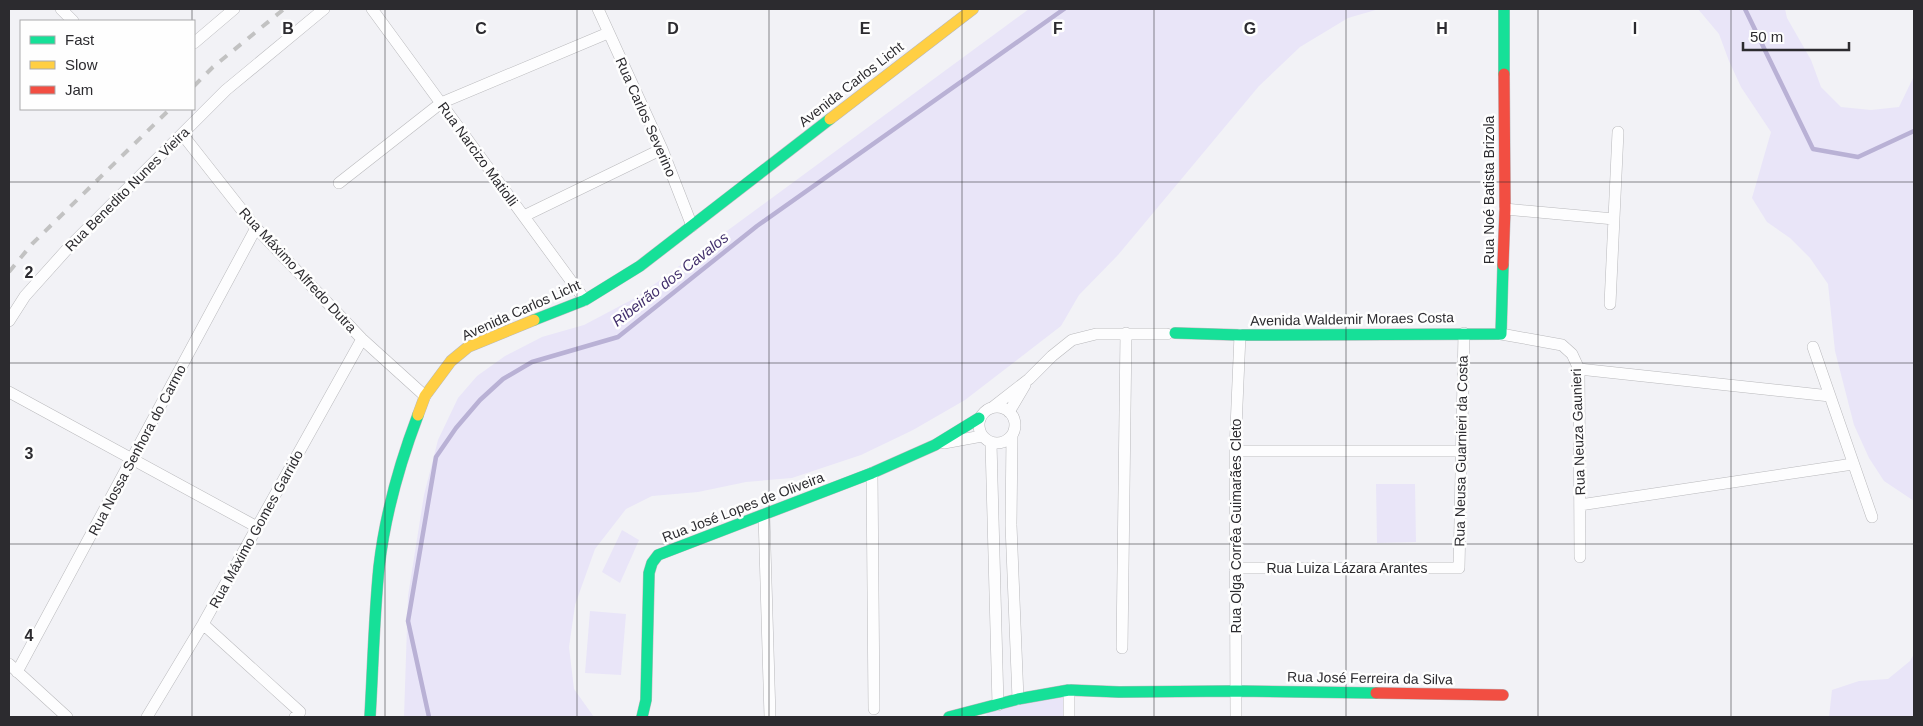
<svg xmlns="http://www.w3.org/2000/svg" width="1923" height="726" viewBox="0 0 1923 726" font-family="Arial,sans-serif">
<rect width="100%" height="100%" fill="#f2f2f6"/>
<path fill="#e9e5f8" d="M 1029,9 L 1379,9 L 1348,18 L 1300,47 L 1259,86 L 1118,255 L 1079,295 L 1061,326 L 965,400 L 913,430 L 861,455 L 792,478 L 746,482 L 698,492 L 652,496 L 626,509 L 595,549 L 575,605 L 569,647 L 574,689 L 594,717 L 404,717 L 408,596 L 424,495 L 438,440 L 458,398 L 477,376 L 505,356 L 542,337 L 584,325 L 637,297 Z
M 1698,9 L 1785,9 L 1787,18 L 1811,60 L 1821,87 L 1841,107 L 1871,110 L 1899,107 L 1914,76 L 1914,501 L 1884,481 L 1869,458 L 1854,425 L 1835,351 L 1828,284 L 1810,258 L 1790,238 L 1767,222 L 1752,198 L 1771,132 L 1741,87 L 1729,61 L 1719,34 Z
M 1376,484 L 1415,484 L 1416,542 L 1377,543 Z
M 622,530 L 639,540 L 620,583 L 602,572 Z
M 590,611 L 626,614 L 621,675 L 585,673 Z
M 1914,654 L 1914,717 L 1829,717 L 1832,690 L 1859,681 L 1888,679 L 1910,661 Z
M 1069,690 L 1069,717 L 987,717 L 985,708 Z"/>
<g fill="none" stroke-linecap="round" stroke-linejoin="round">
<path stroke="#b9b1d5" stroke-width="4.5" d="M 1745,9 L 1813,149 L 1858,157 L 1914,131
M 429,717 L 408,621 L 436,457 L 456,428 L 480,400 L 503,379 L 532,362 L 618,337 L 757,226 L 1064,9"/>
<defs>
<path id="street" d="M 61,9 L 73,21
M 372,9 L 585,300
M 598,9 L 662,149 L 692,226
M 194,43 L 234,9
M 182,134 L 256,228 L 362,339 L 425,396
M 339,183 L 441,103 L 608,33
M 1505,209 L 1614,219
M 524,216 L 662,149
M 1610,304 L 1618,132
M 9,321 L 25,296 L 69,247 L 226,90 L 324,9
M 1501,334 L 1562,345 L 1572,354 L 1579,369 L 1580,557
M 1813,347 L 1872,517
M 1579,369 L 1830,396
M 9,392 L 257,527
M979 425a18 18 0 1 1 36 0a18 18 0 1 1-36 0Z
M 993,407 L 1029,379 L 1052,356 L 1072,340 L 1096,334 L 1167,334
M 1009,412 L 1025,385
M 1012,435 L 1011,525 L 1018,699
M 944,443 L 982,436
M 991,443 L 998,705
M 1235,451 L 1461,451
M 872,473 L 874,709
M 1580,505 L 1853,464
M 764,515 L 770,717
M 1235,568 L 1459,568 L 1464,333
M 203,624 L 300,712 L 295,717
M 1122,648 L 1126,333
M 9,664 L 67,717
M 17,672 L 256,228
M 147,717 L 203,624 L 362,339
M 1069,717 L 1069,690
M 1236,717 L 1235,451 L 1240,335"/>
<path id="fast" d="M 1504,9 L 1504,74
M 534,320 L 585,300 L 640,266 L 830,119
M 1175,333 L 1240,335 L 1501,334 L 1503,265
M 370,717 C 373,667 374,617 379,567 C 385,515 399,465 418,415
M 642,717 L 646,700 L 649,573 L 652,563 L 658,555 L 872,473 L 935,445 L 979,418
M 949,717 L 1018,699 L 1069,690 L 1119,692 L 1236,691 L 1376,693"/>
<path id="slow" d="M 830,119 L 973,9
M 418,415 L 425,396 L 451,361 L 468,347 L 534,320"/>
<path id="jam" d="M 1503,265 L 1505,209 L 1504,74
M 1376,693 L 1503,695"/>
</defs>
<use href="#street" stroke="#b9b9bc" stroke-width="12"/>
<use href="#fast" stroke="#b9b9bc" stroke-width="12"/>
<use href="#slow" stroke="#b9b9bc" stroke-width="12"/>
<use href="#jam" stroke="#b9b9bc" stroke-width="12"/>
<use href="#street" stroke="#fdfdfe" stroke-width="11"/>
<use href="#fast" stroke="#16e098" stroke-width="11"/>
<use href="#slow" stroke="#ffcf43" stroke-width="11"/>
<use href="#jam" stroke="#f24e42" stroke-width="11"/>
<path stroke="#c2c2c2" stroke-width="4" stroke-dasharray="9 9" stroke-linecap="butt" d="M 194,86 L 213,67 L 284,9
M 9,272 L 32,244 L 170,109"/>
</g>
<path fill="none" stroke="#2c2b2f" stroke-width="1" stroke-opacity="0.55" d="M 192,9 L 192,21M 385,9 L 385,717M 577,9 L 577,717M 769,9 L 769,717M 962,9 L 962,717M 1154,9 L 1154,717M 1346,9 L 1346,717M 1538,9 L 1538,717M 1731,9 L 1731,717M 192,109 L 192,717M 9,182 L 1914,182M 9,363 L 1914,363M 9,544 L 1914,544"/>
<g text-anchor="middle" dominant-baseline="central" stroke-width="5" stroke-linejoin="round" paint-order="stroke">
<g font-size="14" fill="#2c2b2f" stroke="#fefefe">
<text transform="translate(851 84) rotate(-38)">Avenida Carlos Licht</text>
<text transform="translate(646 117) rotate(66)">Rua Carlos Severino</text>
<text transform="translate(478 154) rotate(54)">Rua Narcizo Matiolli</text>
<text transform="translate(127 189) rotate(-45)">Rua Benedito Nunes Vieira</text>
<text transform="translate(1489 190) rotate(-90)">Rua Noé Batista Brizola</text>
<text transform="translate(298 270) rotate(47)">Rua Máximo Alfredo Dutra</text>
<text transform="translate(521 310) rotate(-24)">Avenida Carlos Licht</text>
<text transform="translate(1352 319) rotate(-1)">Avenida Waldemir Moraes Costa</text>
<text transform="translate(1578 432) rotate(-92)">Rua Neuza Gaunieri</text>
<text transform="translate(137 450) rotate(-62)">Rua Nossa Senhora do Carmo</text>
<text transform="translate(1461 451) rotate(-89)">Rua Neusa Guarnieri da Costa</text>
<text transform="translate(743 507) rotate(-21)">Rua José Lopes de Oliveira</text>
<text transform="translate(1236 526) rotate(-90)">Rua Olga Corrêa Guimarães Cleto</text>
<text transform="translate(256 529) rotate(-61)">Rua Máximo Gomes Garrido</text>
<text x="1347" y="568">Rua Luiza Lázara Arantes</text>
<text transform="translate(1370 678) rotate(1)">Rua José Ferreira da Silva</text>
</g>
<g font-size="15" font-style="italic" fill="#412e6b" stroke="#fefefe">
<text transform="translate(670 279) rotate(-38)">Ribeirão dos Cavalos</text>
</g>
</g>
<g font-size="16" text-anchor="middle" font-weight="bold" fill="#2c2b2f" stroke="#fefefe" stroke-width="5" stroke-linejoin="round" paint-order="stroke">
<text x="288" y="34">B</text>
<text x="481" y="34">C</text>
<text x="673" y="34">D</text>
<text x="865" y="34">E</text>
<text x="1058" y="34">F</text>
<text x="1250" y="34">G</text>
<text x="1442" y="34">H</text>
<text x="1635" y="34">I</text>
<text x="29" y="278">2</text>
<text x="29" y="459">3</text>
<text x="29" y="641">4</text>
</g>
<rect width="1923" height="726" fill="none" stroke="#2c2b2f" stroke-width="20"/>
<rect x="20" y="20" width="175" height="90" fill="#fefefe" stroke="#aaaaab"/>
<rect x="30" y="36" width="25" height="8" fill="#16e098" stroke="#aaaaab"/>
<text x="65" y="45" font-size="15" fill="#2c2b2f">Fast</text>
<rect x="30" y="61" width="25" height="8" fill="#ffcf43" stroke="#aaaaab"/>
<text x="65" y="70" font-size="15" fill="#2c2b2f">Slow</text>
<rect x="30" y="86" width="25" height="8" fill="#f24e42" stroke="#aaaaab"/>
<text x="65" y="95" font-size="15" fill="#2c2b2f">Jam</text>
<path d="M1743 42v8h106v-8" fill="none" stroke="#2c2b2f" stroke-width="2.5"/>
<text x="1750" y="42" font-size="15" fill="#2c2b2f" stroke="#fefefe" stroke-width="4" paint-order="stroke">50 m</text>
</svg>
